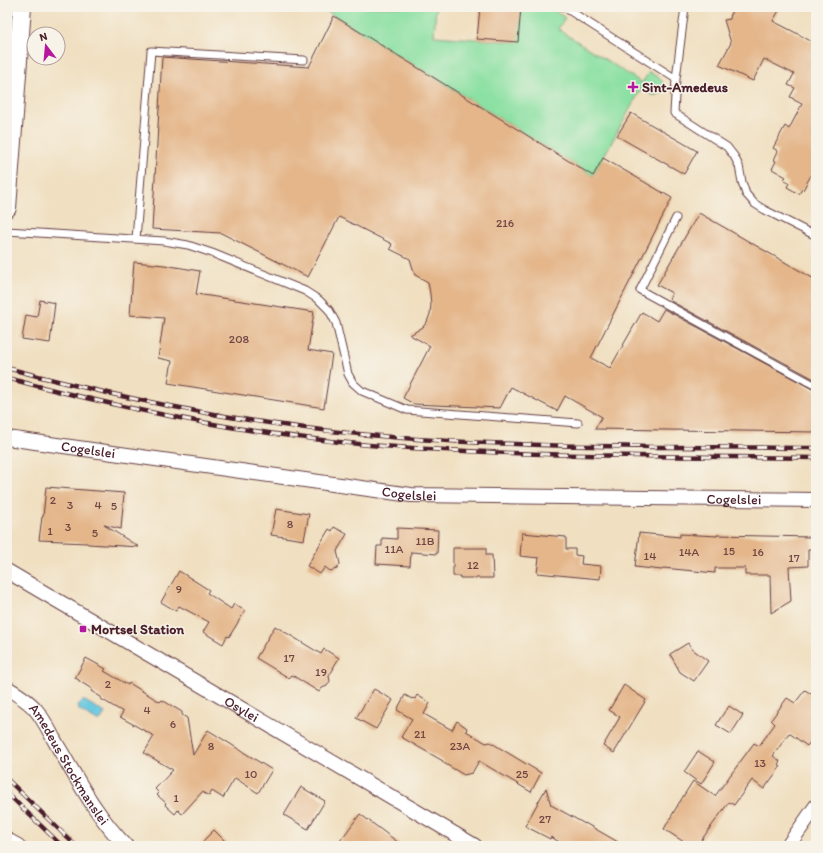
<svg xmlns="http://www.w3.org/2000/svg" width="823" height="853" viewBox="0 0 823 853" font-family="Itim,sans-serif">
<rect width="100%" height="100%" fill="#f7f3e8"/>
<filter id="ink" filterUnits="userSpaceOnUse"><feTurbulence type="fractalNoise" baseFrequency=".025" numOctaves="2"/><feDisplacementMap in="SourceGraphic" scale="8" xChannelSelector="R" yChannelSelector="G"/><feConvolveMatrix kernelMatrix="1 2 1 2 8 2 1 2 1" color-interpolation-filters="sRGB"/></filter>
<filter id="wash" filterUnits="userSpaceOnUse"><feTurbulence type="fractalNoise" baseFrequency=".012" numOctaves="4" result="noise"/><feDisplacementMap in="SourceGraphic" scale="16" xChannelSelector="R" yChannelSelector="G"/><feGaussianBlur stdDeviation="0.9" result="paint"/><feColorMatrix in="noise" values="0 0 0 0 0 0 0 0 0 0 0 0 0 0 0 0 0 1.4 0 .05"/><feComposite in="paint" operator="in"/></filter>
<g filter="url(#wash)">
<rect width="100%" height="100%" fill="#f0dfc0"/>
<path fill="#8be0a3" stroke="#6a8067" d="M 320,7 L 436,7 L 434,36 L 517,42 L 521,7 L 550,7 L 565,18 L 558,29 L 642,83 L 649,72 C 658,77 664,79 664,90 C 656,100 649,93 641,89 L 593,176 Z"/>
<path fill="#63c7e0" stroke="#567386" d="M 82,701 L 85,701 L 105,713 L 99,722 L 79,710 L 78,705 Z"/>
<g id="blocks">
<path fill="#e4b68a" d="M 480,7 L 521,7 L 518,42 L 477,39 Z
M 732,7 L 781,7 L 773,21 L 798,34 L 816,44 L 816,166 L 803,190 L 802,189 L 799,194 L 787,187 L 789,183 L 783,180 L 786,177 L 772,169 L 776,161 L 774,160 L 778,151 L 773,148 L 785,126 L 789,129 L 802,104 L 794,100 L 794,99 L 790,97 L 795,88 L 788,85 L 794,74 L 764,59 L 753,81 L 719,65 L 731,43 L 724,20 L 730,19 Z
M 334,16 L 593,176 L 603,158 L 672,198 L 591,358 L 610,368 L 642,312 L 657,321 L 664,309 L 816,391 L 816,432 L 595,429 L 602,417 L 565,396 L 557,411 L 511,387 L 500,408 L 414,404 L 403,398 L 430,346 L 410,335 L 423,327 L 427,322 L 430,314 L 431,304 L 430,294 L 428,282 L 415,275 L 410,259 L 390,249 L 392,244 L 339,217 L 308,277 L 221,233 L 152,229 L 162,57 L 309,67 Z
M 631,113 L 697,151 L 684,174 L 617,136 Z
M 699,213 L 816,280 L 816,380 L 669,300 L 672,293 L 657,285 Z
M 134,262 L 164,265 L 200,271 L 196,294 L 314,312 L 308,350 L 332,354 L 324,408 L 168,383 L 172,361 L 158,358 L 164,318 L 130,315 Z
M 40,300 L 55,303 L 50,343 L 22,339 L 26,315 L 37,317 Z
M 46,487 L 124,493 L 121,529 L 104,525 L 139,547 L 88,544 L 87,543 L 63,542 L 63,541 L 39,540 L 42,517 L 43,517 Z
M 276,509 L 309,514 L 304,540 L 271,535 Z
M 334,527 L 347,534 L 337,551 L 340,564 L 337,569 L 330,571 L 325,567 L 320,574 L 307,566 L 329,529 L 332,531 Z
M 397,528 L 438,530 L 437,554 L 411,552 L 410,566 L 376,564 L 377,546 L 382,546 L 382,538 L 397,539 Z
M 522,533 L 566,537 L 566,549 L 575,549 L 575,555 L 582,556 L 581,564 L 601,566 L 600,579 L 537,573 L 539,558 L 520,556 Z
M 639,533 L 680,537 L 680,534 L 717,536 L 717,535 L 812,537 L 812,549 L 808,549 L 808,566 L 789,567 L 791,601 L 771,613 L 770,575 L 745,575 L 745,568 L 715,568 L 715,573 L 663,568 L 662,570 L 635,567 Z
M 453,548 L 486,548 L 486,555 L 492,555 L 493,578 L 460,578 L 460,576 L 453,576 Z
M 179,571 L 209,590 L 207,593 L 231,609 L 234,604 L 245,611 L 229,637 L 227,636 L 223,644 L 203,632 L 209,622 L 179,606 L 176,611 L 161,602 Z
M 275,626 L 321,654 L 324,649 L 339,658 L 333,668 L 334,668 L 329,676 L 330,681 L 327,686 L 322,688 L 319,692 L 292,675 L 289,678 L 256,658 Z
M 688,643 L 692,649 L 708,661 L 694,681 L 680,672 L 670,654 Z
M 86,658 L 106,669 L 104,671 L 128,685 L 129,683 L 160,702 L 162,700 L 182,712 L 182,715 L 187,718 L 193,755 L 208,730 L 272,770 L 258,793 L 235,778 L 223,798 L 212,791 L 209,796 L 202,792 L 182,814 L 178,810 L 175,814 L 165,805 L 166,803 L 157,795 L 159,793 L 155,789 L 173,770 L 144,753 L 154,736 L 120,717 L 123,712 L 101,699 L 101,697 L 91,691 L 92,689 L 79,681 L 79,680 L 75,678 Z
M 624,685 L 646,700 L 614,753 L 603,746 L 620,717 L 609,710 Z
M 374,689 L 393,700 L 376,729 L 356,718 Z
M 805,690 L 816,697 L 816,734 L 807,746 L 789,733 L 773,756 L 780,761 L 778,764 L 781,766 L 764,789 L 752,780 L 734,805 L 729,802 L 697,846 L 690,846 L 664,829 L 679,803 L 693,781 L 715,796 L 754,743 L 759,746 L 775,724 L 771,720 L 787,698 L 795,703 Z
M 405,695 L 412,699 L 413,698 L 415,699 L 417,695 L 430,703 L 424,714 L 452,730 L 457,721 L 467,728 L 466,731 L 486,743 L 490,742 L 541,773 L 531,792 L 479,761 L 472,773 L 464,775 L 442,762 L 443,761 L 401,737 L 412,719 L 397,710 Z
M 729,706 L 743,715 L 731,734 L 716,725 L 725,711 L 726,711 Z
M 698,751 L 715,762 L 701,784 L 684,772 Z
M 301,787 L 325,801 L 308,829 L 284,815 Z
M 546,788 L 551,805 L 585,824 L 585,823 L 625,846 L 566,846 L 551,837 L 550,839 L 525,826 Z
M 360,814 L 403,846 L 346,846 L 340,841 Z
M 214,830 L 230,846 L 198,846 Z"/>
</g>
</g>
<g filter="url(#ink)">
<use href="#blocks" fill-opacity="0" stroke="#633c41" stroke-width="1"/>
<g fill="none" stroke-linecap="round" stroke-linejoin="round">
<defs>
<path id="service" d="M 564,7 L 676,79 L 674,113 L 727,147 L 734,156 L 739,166 L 742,182 L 746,194 L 755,204 L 765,210 L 816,236
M 676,79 L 685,7
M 676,218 L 640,290 L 816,386
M 7,231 L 164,241 L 188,245 L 212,253 L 305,291 L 319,300 L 329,310 L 336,323 L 348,374 L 353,383 L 362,391 L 407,410 L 578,423
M 136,239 L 151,51 L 304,60"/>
<g id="minor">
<path id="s1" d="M 7,438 L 411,495 L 816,500"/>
<path id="s2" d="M 7,571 L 475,846"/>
<path id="s3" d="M 7,688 C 17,694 29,701 36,710 C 46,722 52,737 60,750 C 80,784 98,818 126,846"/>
<path d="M 7,840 L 18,846"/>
<path d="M 788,846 L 816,806"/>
</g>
<path id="tertiary" d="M 7,208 L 22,7"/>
</defs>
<use href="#service" stroke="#633c41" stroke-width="9"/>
<use href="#minor" stroke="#633c41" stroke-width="16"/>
<use href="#tertiary" stroke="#633c41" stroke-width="20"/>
<use href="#service" stroke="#fff" stroke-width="7"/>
<use href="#minor" stroke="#fff" stroke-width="14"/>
<use href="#tertiary" stroke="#fff" stroke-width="18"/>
<defs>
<path id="rail" d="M 7,368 C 126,400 247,424 369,435 C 517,449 668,446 816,448
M 7,378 C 126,410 247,434 369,445 C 518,457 667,456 816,458
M 7,779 L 76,846
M 7,793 L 62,846"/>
</defs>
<use href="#rail" stroke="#4a1f2b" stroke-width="4.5"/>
<use href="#rail" stroke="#f7f3e8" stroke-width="3" stroke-dasharray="9" stroke-linecap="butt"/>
</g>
</g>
<g fill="#b5179e" stroke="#f7f3e8" stroke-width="1.5">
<path d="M631 81h4v4h4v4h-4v4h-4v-4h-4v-4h4z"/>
<rect x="79" y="625" width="8" height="8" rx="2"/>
</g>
<g text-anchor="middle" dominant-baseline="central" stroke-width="3" stroke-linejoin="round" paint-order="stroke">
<g font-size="12" fill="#704543">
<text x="505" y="223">216</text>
<text x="239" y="339">208</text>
<text x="53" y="500">2</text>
<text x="70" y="505">3</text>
<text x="98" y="505">4</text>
<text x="114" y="506">5</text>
<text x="290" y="524">8</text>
<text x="68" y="527">3</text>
<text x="50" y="531">1</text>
<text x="95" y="533">5</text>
<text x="425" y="541">11B</text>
<text x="394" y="549">11A</text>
<text x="729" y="551">15</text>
<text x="689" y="552">14A</text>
<text x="758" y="552">16</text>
<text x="650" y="556">14</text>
<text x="794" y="558">17</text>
<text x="473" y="565">12</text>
<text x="179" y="589">9</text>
<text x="289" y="658">17</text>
<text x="321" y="672">19</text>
<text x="108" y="684">2</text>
<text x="147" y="710">4</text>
<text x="173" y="724">6</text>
<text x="420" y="734">21</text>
<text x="211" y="746">8</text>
<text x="460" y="746">23A</text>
<text x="760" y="763">13</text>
<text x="251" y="774">10</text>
<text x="522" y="774">25</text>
<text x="176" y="798">1</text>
<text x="545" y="819">27</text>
</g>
<g font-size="14" font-weight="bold" fill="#4a1f2b" stroke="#f7f3e8" text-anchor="start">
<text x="642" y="87">Sint-Amedeus</text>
<text x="91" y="629">Mortsel Station</text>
</g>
<g font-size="14" fill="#4a1f2b" stroke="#f7f3e8">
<text stroke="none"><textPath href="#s1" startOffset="82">Cogelslei</textPath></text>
<text stroke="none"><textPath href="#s1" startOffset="406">Cogelslei</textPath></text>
<text stroke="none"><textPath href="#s1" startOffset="731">Cogelslei</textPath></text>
<text stroke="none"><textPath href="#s2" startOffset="272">Osylei</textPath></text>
<text stroke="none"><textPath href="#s3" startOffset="100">Amedeus Stockmanslei</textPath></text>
</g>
</g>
<rect width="823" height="853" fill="none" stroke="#f7f3e8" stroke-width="24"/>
<g transform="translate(46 46) rotate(344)"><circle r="19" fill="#f7f3e8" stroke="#b29e9c"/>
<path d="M0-3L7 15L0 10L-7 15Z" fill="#b5179e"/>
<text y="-6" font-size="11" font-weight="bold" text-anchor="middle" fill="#4a1f2b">N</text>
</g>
</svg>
